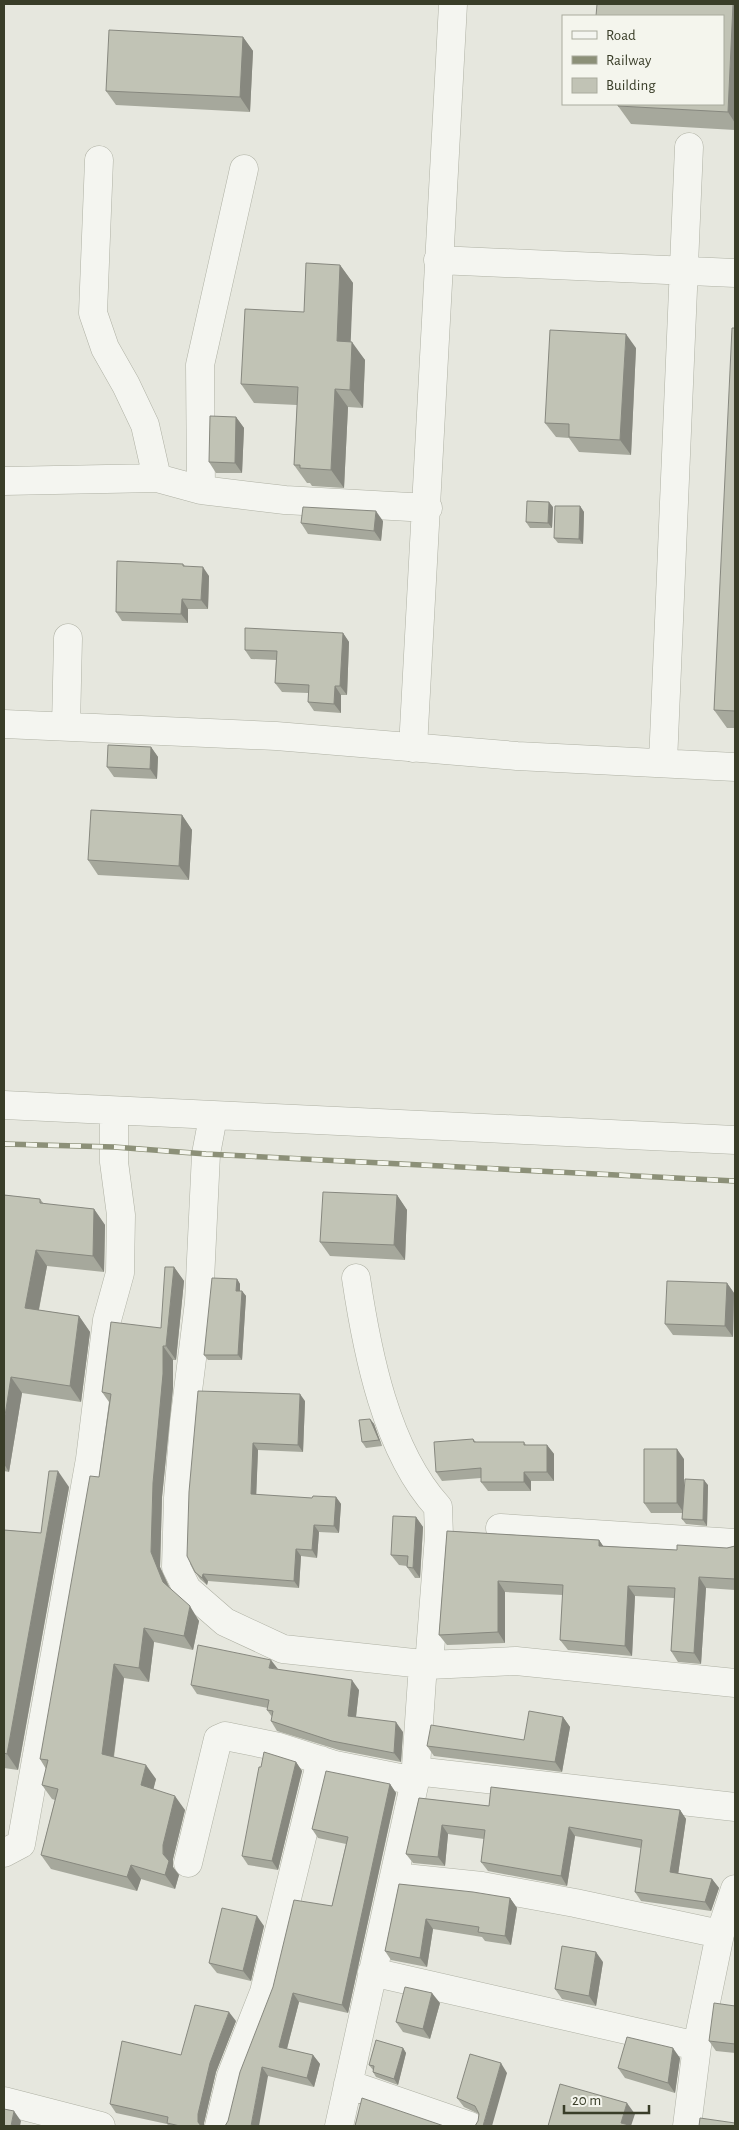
<svg xmlns="http://www.w3.org/2000/svg" width="739" height="2130" viewBox="0 0 739 2130" font-family="'Alegreya Sans',sans-serif">
<rect width="100%" height="100%" fill="#e6e7de"/>
<g fill="none" stroke-linecap="round" stroke-linejoin="round">
<defs>
<path id="minor" d="M 99,160 L 93,313 L 105,348 L 126,385 L 145,425 L 157,478
M 438,260 L 735,273
M 4,481 L 157,478 L 201,490 L 285,500 L 428,508
M 201,490 L 200,365 L 244,169
M 4,724 L 276,736 L 517,756 L 735,767
M 66,726 L 68,638
M 413,748 L 453,4
M 663,763 L 689,147
M 4,1105 L 735,1140
M 213,1117 L 206,1154 L 199,1302 L 184,1423 L 178,1498 L 176,1567 L 187,1589 L 225,1622 L 283,1649 L 423,1664 L 415,1781 L 339,2126
M 356,1278 C 367,1352 386,1450 438,1507 L 439,1536 L 429,1665 L 423,1664
M 500,1528 L 735,1543
M 429,1665 L 516,1661 L 735,1683
M 415,1771 L 735,1807
M 4,1853 L 21,1844 L 90,1459 L 107,1320 L 120,1273 L 121,1215 L 114,1162 L 114,1112
M 188,1863 L 218,1739 L 225,1736 L 279,1747 L 335,1765 L 415,1781
M 395,1877 L 482,1886 L 575,1903 L 720,1934
M 372,1972 L 697,2046
M 348,2084 L 470,2126
M 4,2101 L 101,2126
M 219,2126 L 231,2076 L 264,1992 L 321,1760
M 687,2126 L 697,2046 L 720,1934 L 735,1889"/>
</defs>
<use href="#minor" stroke="#afb1a4" stroke-width="29"/>
<use href="#minor" stroke="#f4f5f0" stroke-width="28"/>
<defs>
<path id="rail" d="M 4,1144 L 114,1147 L 206,1154 L 735,1181"/>
</defs>
<use href="#rail" stroke="#8c9078" stroke-width="5.5"/>
<use href="#rail" stroke="#f4f5ed" stroke-width="4" stroke-dasharray="11" stroke-linecap="butt"/>
</g>
<path fill="#a6a89c" d="M 735,4 L 735,130 L 631,124 L 618,106 Z
M 243,37 L 253,51 L 250,112 L 116,105 L 106,91 Z
M 340,265 L 353,283 L 350,342 L 365,360 L 363,408 L 348,407 L 344,488 L 312,486 L 310,483 L 307,483 L 294,465 L 297,405 L 254,403 L 241,384 L 304,312 Z
M 735,328 L 735,728 L 727,728 L 714,710 Z
M 636,348 L 631,455 L 579,452 L 569,438 L 556,437 L 545,423 Z
M 236,417 L 244,428 L 242,473 L 216,473 L 209,462 Z
M 580,506 L 584,512 L 583,544 L 558,543 L 554,538 Z
M 553,507 L 552,528 L 530,528 L 526,522 Z
M 383,521 L 381,541 L 308,534 L 301,523 Z
M 183,564 L 185,566 L 209,576 L 208,609 L 188,609 L 188,623 L 122,621 L 116,612 Z
M 343,633 L 349,642 L 347,695 L 341,695 L 341,713 L 314,711 L 308,702 L 308,693 L 282,692 L 275,683 L 276,660 L 251,659 L 245,650 Z
M 151,747 L 158,757 L 157,779 L 114,777 L 107,767 Z
M 182,815 L 192,830 L 189,880 L 98,875 L 88,860 Z
M 4,1195 L 40,1199 L 44,1204 L 94,1209 L 105,1225 L 104,1272 L 47,1266 L 39,1310 L 79,1316 L 90,1332 L 81,1402 L 22,1393 L 9,1472 L 4,1471 Z
M 397,1195 L 407,1210 L 405,1260 L 330,1256 L 320,1242 Z
M 174,1267 L 184,1281 L 176,1360 L 173,1360 L 173,1388 L 162,1497 L 160,1567 L 170,1588 L 199,1621 L 193,1650 L 154,1642 L 149,1682 L 124,1678 L 114,1757 L 156,1779 L 153,1789 L 185,1810 L 173,1859 L 173,1867 L 179,1875 L 175,1889 L 141,1879 L 137,1891 L 51,1869 L 41,1855 L 55,1800 L 52,1799 L 42,1785 L 46,1769 L 40,1759 L 99,1477 L 109,1402 L 102,1392 L 161,1328 Z
M 237,1279 L 240,1284 L 240,1291 L 242,1291 L 246,1296 L 242,1360 L 208,1360 L 204,1355 Z
M 727,1283 L 734,1293 L 733,1337 L 673,1335 L 665,1324 Z
M 305,1401 L 303,1452 L 258,1450 L 256,1495 L 312,1498 L 336,1497 L 341,1504 L 339,1533 L 319,1532 L 317,1558 L 301,1556 L 299,1588 L 208,1581 L 207,1585 L 200,1579 L 195,1572 L 189,1492 Z
M 370,1419 L 374,1424 L 382,1446 L 366,1448 L 362,1442 Z
M 473,1439 L 476,1442 L 524,1442 L 526,1445 L 547,1445 L 554,1454 L 554,1481 L 531,1481 L 531,1491 L 488,1491 L 481,1482 L 481,1478 L 442,1481 L 436,1472 Z
M 684,1459 L 684,1497 L 708,1485 L 707,1526 L 686,1524 L 682,1519 L 683,1513 L 651,1513 L 644,1503 Z
M 69,1487 L 18,1770 L 4,1768 L 4,1530 L 41,1533 Z
M 416,1517 L 423,1527 L 420,1578 L 415,1578 L 407,1567 L 407,1566 L 399,1565 L 391,1555 Z
M 447,1531 L 599,1540 L 603,1546 L 677,1550 L 727,1548 L 735,1546 L 735,1590 L 706,1588 L 701,1664 L 678,1662 L 671,1651 L 674,1598 L 635,1596 L 632,1656 L 568,1650 L 560,1640 L 563,1595 L 505,1592 L 505,1643 L 447,1645 L 439,1635 Z
M 277,1669 L 359,1690 L 356,1717 L 403,1732 L 401,1762 L 339,1750 L 277,1731 L 271,1721 L 272,1717 L 267,1710 L 268,1708 L 197,1694 L 191,1685 Z
M 563,1717 L 570,1727 L 562,1772 L 434,1756 L 427,1746 L 524,1740 Z
M 296,1762 L 302,1771 L 278,1870 L 248,1865 L 242,1856 Z
M 390,1784 L 396,1793 L 348,2013 L 299,2002 L 287,2049 L 313,2055 L 320,2064 L 314,2087 L 268,2076 L 228,2121 L 332,1906 L 346,1844 L 318,1838 L 312,1829 Z
M 419,1798 L 489,1806 L 680,1810 L 686,1819 L 678,1874 L 712,1879 L 719,1888 L 711,1911 L 641,1901 L 635,1892 L 641,1848 L 575,1836 L 567,1886 L 488,1871 L 481,1862 L 484,1839 L 448,1834 L 445,1866 L 413,1863 L 406,1854 Z
M 399,1884 L 510,1898 L 517,1908 L 511,1945 L 485,1941 L 482,1937 L 433,1929 L 427,1967 L 391,1960 L 385,1951 Z
M 264,1926 L 251,1981 L 217,1973 L 209,1963 Z
M 603,1962 L 596,2006 L 562,1999 L 555,1989 Z
M 440,2003 L 430,2039 L 403,2032 L 396,2022 Z
M 735,2006 L 735,2053 L 716,2051 L 709,2041 Z
M 236,2021 L 216,2072 L 204,2123 L 204,2126 L 169,2126 L 167,2124 L 116,2113 L 110,2104 L 181,2055 Z
M 403,2048 L 406,2053 L 398,2085 L 376,2077 L 373,2072 L 373,2070 L 369,2065 Z
M 680,2058 L 675,2093 L 625,2078 L 618,2068 Z
M 507,2073 L 478,2121 L 479,2114 L 464,2107 L 457,2098 Z"/>
<path fill="#87887f" d="M 733,4 L 735,4 L 735,123 L 728,112 Z
M 243,37 L 253,51 L 250,112 L 240,97 Z
M 340,265 L 353,283 L 350,360 L 337,341 Z
M 626,334 L 636,348 L 631,455 L 620,440 Z
M 352,342 L 365,360 L 363,408 L 350,390 Z
M 335,389 L 348,407 L 344,488 L 331,470 Z
M 236,417 L 244,428 L 242,473 L 235,463 Z
M 549,502 L 553,507 L 552,528 L 548,523 Z
M 580,506 L 584,512 L 583,544 L 579,539 Z
M 376,511 L 383,521 L 381,541 L 374,531 Z
M 203,567 L 209,576 L 208,609 L 201,600 Z
M 182,599 L 188,609 L 188,623 L 181,614 Z
M 343,633 L 349,642 L 347,695 L 340,686 Z
M 335,686 L 341,695 L 341,713 L 334,704 Z
M 151,747 L 158,757 L 157,779 L 150,769 Z
M 182,815 L 192,830 L 189,880 L 179,866 Z
M 397,1195 L 407,1210 L 405,1260 L 394,1245 Z
M 94,1209 L 105,1225 L 104,1272 L 93,1256 Z
M 36,1250 L 47,1266 L 36,1324 L 25,1308 Z
M 174,1267 L 184,1281 L 176,1360 L 166,1346 Z
M 237,1279 L 240,1284 L 240,1296 L 236,1291 Z
M 727,1283 L 734,1293 L 733,1337 L 725,1326 Z
M 242,1291 L 246,1296 L 242,1360 L 238,1355 Z
M 79,1316 L 90,1332 L 81,1402 L 70,1386 Z
M 163,1346 L 173,1360 L 173,1388 L 162,1497 L 160,1567 L 173,1596 L 163,1582 L 151,1552 L 153,1483 Z
M 11,1377 L 22,1393 L 9,1472 L 4,1464 L 4,1422 Z
M 300,1394 L 305,1401 L 303,1452 L 298,1445 Z
M 370,1419 L 374,1424 L 382,1446 L 379,1440 Z
M 253,1443 L 258,1450 L 256,1501 L 251,1494 Z
M 547,1445 L 554,1454 L 554,1481 L 547,1472 Z
M 677,1449 L 684,1459 L 684,1513 L 677,1503 Z
M 58,1471 L 69,1487 L 18,1770 L 7,1754 Z
M 524,1472 L 531,1481 L 531,1491 L 524,1482 Z
M 704,1480 L 708,1485 L 707,1526 L 703,1520 Z
M 336,1497 L 341,1504 L 339,1533 L 334,1526 Z
M 416,1517 L 423,1527 L 420,1578 L 413,1568 Z
M 314,1525 L 319,1532 L 317,1558 L 312,1550 Z
M 599,1540 L 606,1550 L 599,1546 Z
M 296,1549 L 301,1556 L 299,1588 L 294,1581 Z
M 203,1574 L 208,1581 L 207,1585 L 202,1578 Z
M 699,1577 L 706,1588 L 701,1664 L 694,1653 Z
M 498,1581 L 505,1592 L 505,1643 L 498,1632 Z
M 628,1586 L 635,1596 L 632,1656 L 625,1646 Z
M 190,1606 L 199,1621 L 193,1650 L 184,1636 Z
M 144,1628 L 154,1642 L 149,1682 L 139,1668 Z
M 271,1660 L 278,1669 L 269,1668 Z
M 114,1664 L 124,1678 L 112,1768 L 102,1754 Z
M 352,1680 L 359,1690 L 355,1725 L 348,1716 Z
M 563,1717 L 570,1727 L 562,1772 L 555,1762 Z
M 396,1722 L 403,1732 L 401,1762 L 394,1753 Z
M 296,1762 L 302,1771 L 278,1870 L 272,1861 Z
M 146,1765 L 156,1779 L 151,1799 L 141,1785 Z
M 390,1784 L 396,1793 L 348,2013 L 342,2005 Z
M 175,1796 L 185,1810 L 173,1859 L 173,1867 L 179,1875 L 175,1889 L 165,1875 L 163,1845 Z
M 680,1810 L 686,1819 L 677,1882 L 670,1872 Z
M 442,1825 L 448,1834 L 445,1866 L 438,1857 Z
M 569,1827 L 575,1836 L 567,1886 L 561,1876 Z
M 131,1865 L 141,1879 L 137,1891 L 127,1877 Z
M 712,1879 L 719,1888 L 711,1911 L 705,1902 Z
M 510,1898 L 517,1908 L 511,1945 L 505,1936 Z
M 257,1916 L 264,1926 L 251,1981 L 243,1971 Z
M 426,1919 L 433,1929 L 427,1967 L 420,1958 Z
M 596,1952 L 603,1962 L 596,2006 L 589,1996 Z
M 293,1993 L 299,2002 L 285,2056 L 279,2047 Z
M 432,1993 L 440,2003 L 430,2039 L 423,2029 Z
M 229,2012 L 236,2021 L 216,2072 L 204,2123 L 204,2126 L 201,2126 L 198,2122 L 198,2114 L 210,2063 Z
M 403,2048 L 406,2053 L 398,2085 L 394,2079 Z
M 673,2048 L 680,2058 L 675,2093 L 668,2083 Z
M 313,2055 L 320,2064 L 314,2087 L 307,2078 Z
M 501,2063 L 507,2073 L 492,2126 L 483,2126 Z
M 262,2067 L 268,2076 L 259,2126 L 251,2126 Z
M 627,2103 L 635,2114 L 631,2126 L 621,2123 Z
M 14,2111 L 21,2121 L 20,2126 L 11,2126 Z"/>
<path fill="#c1c3b5" stroke="#87887f" d="M 597,4 L 733,4 L 728,112 L 618,106 L 618,104 L 723,104 L 723,16 L 596,16 Z
M 109,30 L 243,37 L 240,97 L 106,91 Z
M 306,263 L 340,265 L 337,341 L 352,342 L 350,390 L 335,389 L 331,470 L 300,468 L 300,465 L 294,465 L 298,387 L 241,384 L 245,309 L 304,312 Z
M 732,328 L 735,328 L 735,711 L 714,710 Z
M 550,330 L 626,334 L 620,440 L 569,437 L 569,424 L 545,423 Z
M 210,416 L 236,417 L 235,463 L 209,462 Z
M 527,501 L 549,502 L 548,523 L 526,522 Z
M 555,506 L 580,506 L 579,539 L 554,538 Z
M 303,507 L 376,511 L 374,531 L 301,523 Z
M 117,561 L 183,564 L 183,566 L 203,567 L 201,600 L 182,599 L 181,614 L 116,612 Z
M 245,628 L 343,633 L 340,686 L 335,686 L 334,704 L 308,702 L 309,685 L 275,683 L 277,651 L 245,650 Z
M 108,745 L 151,747 L 150,769 L 107,767 Z
M 91,810 L 182,815 L 179,866 L 88,860 Z
M 323,1192 L 397,1195 L 394,1245 L 320,1242 Z
M 4,1195 L 40,1199 L 40,1203 L 94,1209 L 93,1256 L 36,1250 L 25,1308 L 79,1316 L 70,1386 L 11,1377 L 4,1422 Z
M 165,1267 L 174,1267 L 166,1346 L 163,1346 L 163,1374 L 153,1483 L 151,1552 L 163,1582 L 190,1606 L 184,1636 L 144,1628 L 139,1668 L 114,1664 L 102,1754 L 146,1765 L 141,1785 L 175,1796 L 163,1845 L 163,1854 L 169,1861 L 165,1875 L 131,1865 L 127,1877 L 41,1855 L 58,1789 L 42,1785 L 48,1760 L 40,1759 L 90,1476 L 99,1477 L 111,1394 L 102,1392 L 111,1322 L 161,1328 Z
M 212,1278 L 237,1279 L 236,1291 L 242,1291 L 238,1355 L 204,1355 Z
M 667,1281 L 727,1283 L 725,1326 L 665,1324 Z
M 198,1391 L 300,1394 L 298,1445 L 253,1443 L 251,1494 L 312,1498 L 313,1496 L 336,1497 L 334,1526 L 314,1525 L 312,1550 L 296,1549 L 294,1581 L 203,1574 L 202,1578 L 195,1572 L 187,1556 L 189,1492 Z
M 370,1419 L 379,1440 L 362,1442 L 359,1420 Z
M 473,1439 L 474,1442 L 524,1442 L 524,1445 L 547,1445 L 547,1472 L 524,1472 L 524,1482 L 481,1482 L 481,1468 L 436,1472 L 434,1442 Z
M 644,1449 L 677,1449 L 677,1503 L 644,1503 Z
M 49,1471 L 58,1471 L 7,1754 L 4,1753 L 4,1530 L 41,1533 Z
M 685,1479 L 704,1480 L 703,1520 L 682,1519 Z
M 393,1516 L 416,1517 L 413,1568 L 407,1567 L 408,1556 L 391,1555 Z
M 447,1531 L 599,1540 L 599,1546 L 677,1550 L 677,1545 L 727,1548 L 735,1546 L 735,1579 L 699,1577 L 694,1653 L 671,1651 L 675,1588 L 628,1586 L 625,1646 L 560,1640 L 563,1585 L 498,1581 L 498,1632 L 439,1635 Z
M 198,1645 L 271,1660 L 269,1668 L 352,1680 L 348,1716 L 396,1722 L 394,1753 L 332,1741 L 271,1721 L 273,1711 L 267,1710 L 269,1700 L 191,1685 Z
M 529,1711 L 563,1717 L 555,1762 L 427,1746 L 431,1725 L 524,1740 Z
M 264,1752 L 296,1762 L 272,1861 L 242,1856 L 259,1767 L 261,1767 Z
M 326,1771 L 390,1784 L 342,2005 L 293,1993 L 279,2047 L 313,2055 L 307,2078 L 262,2067 L 251,2126 L 225,2126 L 228,2121 L 240,2072 L 273,1987 L 294,1900 L 332,1906 L 348,1837 L 312,1829 Z
M 491,1787 L 680,1810 L 670,1872 L 712,1879 L 705,1902 L 635,1892 L 642,1840 L 569,1827 L 561,1876 L 481,1862 L 485,1830 L 442,1825 L 438,1857 L 406,1854 L 419,1798 L 489,1806 Z
M 399,1884 L 473,1892 L 510,1898 L 505,1936 L 478,1932 L 479,1927 L 426,1919 L 420,1958 L 385,1951 Z
M 222,1908 L 257,1916 L 243,1971 L 209,1963 Z
M 562,1946 L 596,1952 L 589,1996 L 555,1989 Z
M 405,1987 L 432,1993 L 423,2029 L 396,2022 Z
M 714,2003 L 735,2006 L 735,2044 L 709,2041 Z
M 195,2005 L 229,2012 L 210,2063 L 198,2114 L 198,2122 L 201,2126 L 180,2126 L 167,2123 L 168,2117 L 110,2104 L 122,2041 L 181,2055 Z
M 627,2037 L 673,2048 L 668,2083 L 618,2068 Z
M 376,2040 L 403,2048 L 394,2079 L 373,2072 L 374,2066 L 369,2065 Z
M 470,2054 L 501,2063 L 483,2126 L 475,2126 L 478,2121 L 479,2114 L 475,2106 L 457,2098 Z
M 560,2084 L 627,2103 L 621,2123 L 633,2126 L 548,2126 Z
M 362,2098 L 444,2126 L 355,2126 Z
M 4,2109 L 14,2111 L 11,2126 L 4,2126 Z
M 700,2118 L 735,2123 L 735,2126 L 699,2126 Z"/>
<rect width="739" height="2130" fill="none" stroke="#393d28" stroke-width="10"/>
<rect x="562" y="15" width="162" height="90" fill="#f4f5ed" stroke="#a9ab9e"/>
<rect x="572" y="31" width="25" height="8" fill="#f4f5f0" stroke="#a9ab9e"/>
<text x="606" y="40" font-size="15" fill="#393d28">Road</text>
<rect x="572" y="56" width="25" height="8" fill="#8c9078" stroke="#a9ab9e"/>
<text x="606" y="65" font-size="15" fill="#393d28">Railway</text>
<rect x="572" y="78" width="25" height="15" fill="#c1c3b5" stroke="#a9ab9e"/>
<text x="606" y="90" font-size="15" fill="#393d28">Building</text>
<path d="M564 2105v8h85v-8" fill="none" stroke="#393d28" stroke-width="2.5"/>
<text x="572" y="2105" font-size="15" fill="#393d28" stroke="#f4f5ed" stroke-width="4" paint-order="stroke">20 m</text>
</svg>
